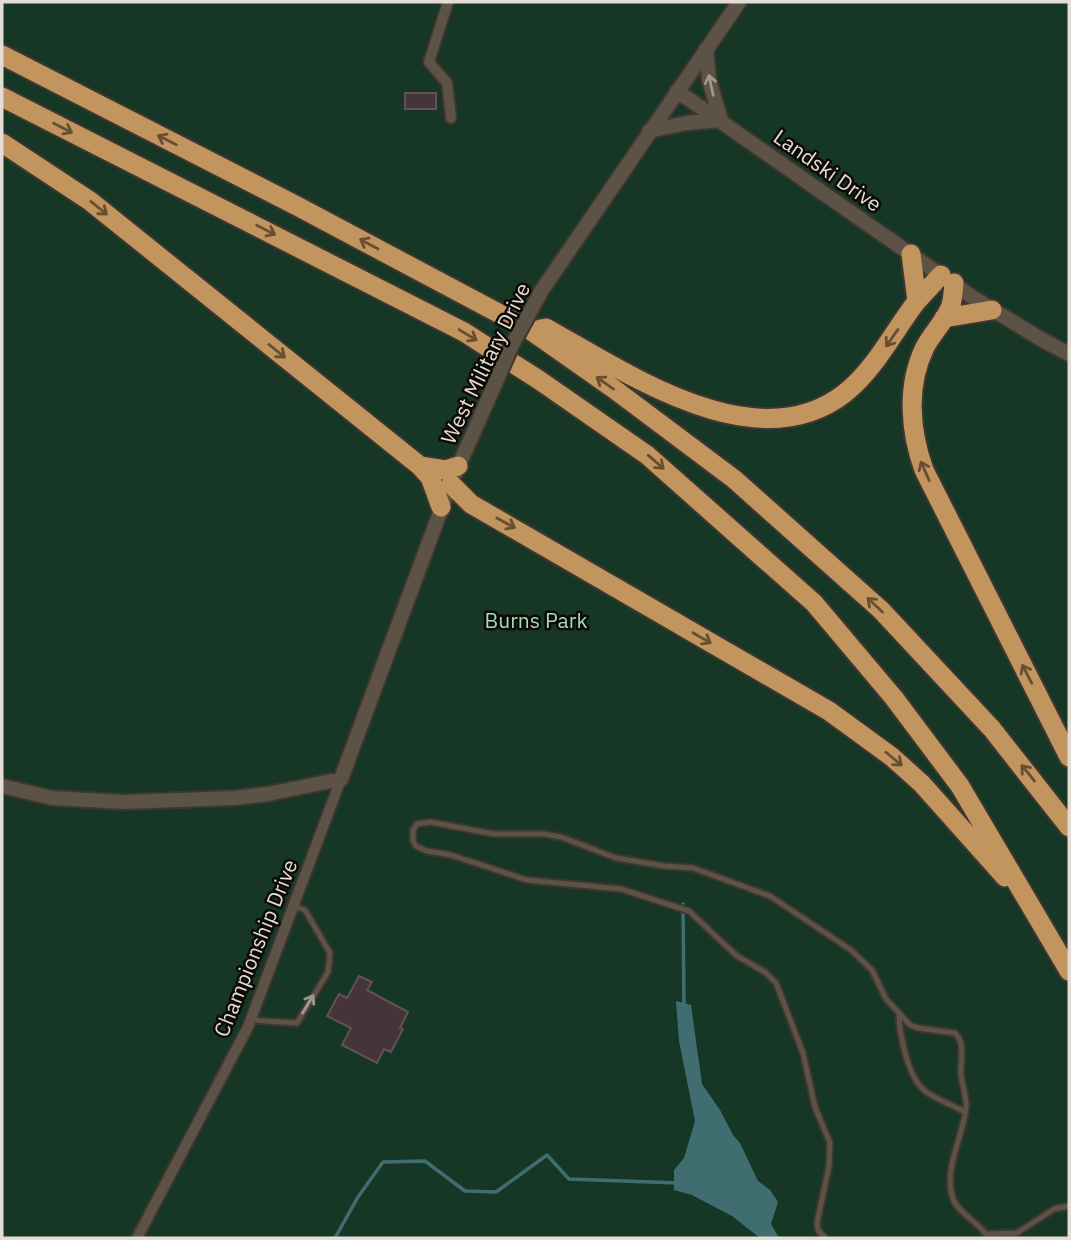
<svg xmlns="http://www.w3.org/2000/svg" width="1071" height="1240" viewBox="0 0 1071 1240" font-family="'IBM Plex Sans',sans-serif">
<rect width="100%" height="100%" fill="#271e13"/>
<path fill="#163725" d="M 2,2 L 1069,2 L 1069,1238 L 2,1238 Z"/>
<path fill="#406e70" d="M 676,1001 L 691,1005 L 702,1084 L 720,1110 L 733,1135 L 740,1143 L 758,1181 L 770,1190 L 778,1202 L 771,1224 L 779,1238 L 760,1238 L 732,1216 L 692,1195 L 674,1190 L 674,1170 L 684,1158 L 695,1121 L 679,1041 Z"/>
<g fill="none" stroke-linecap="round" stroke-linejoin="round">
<path stroke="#406e70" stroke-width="3.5" d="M 683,904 L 684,1008
M 335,1238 L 358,1197 L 383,1162 L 425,1161 L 465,1191 L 496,1192 L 547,1155 L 569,1179 L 678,1183"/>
</g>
<path fill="#45353a" stroke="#625157" stroke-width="2" d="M 405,93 L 436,93 L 436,109 L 405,109 Z
M 359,976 L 372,982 L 367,990 L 408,1012 L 400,1028 L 403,1029 L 391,1052 L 384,1049 L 377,1063 L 342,1045 L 351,1028 L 327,1016 L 339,994 L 347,998 Z"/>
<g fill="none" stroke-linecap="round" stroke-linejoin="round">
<defs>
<path id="lane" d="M 899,1013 L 910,1025 L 918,1028 L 955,1033 C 966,1044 960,1061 961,1075 C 962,1086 967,1096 966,1108 C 963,1137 943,1169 953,1199 C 958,1212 977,1222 986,1234 L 1017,1233 L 1054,1209 L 1069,1206
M 251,1020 L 297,1023 L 328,972 L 330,953 L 305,910 L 294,906
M 825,1238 L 818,1230 L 817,1223 L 829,1166 L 830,1143 L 815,1107 L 803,1053 L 776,983 L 765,972 L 737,956 L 689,911 L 621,889 L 527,880 L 451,855 L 427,851 L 416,846 L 413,841 L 413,830 L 417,824 L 430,822 L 494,834 L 544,834 L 561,837 L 616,858 L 665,866 L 693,868 L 770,896 L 851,950 L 872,970 L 886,999 L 899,1013 C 899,1033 908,1078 925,1091 C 937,1100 953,1105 965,1112"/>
<path id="street" d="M 448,2 L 429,62 L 447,83 L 451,118
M 137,1238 L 248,1027 L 341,779"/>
<path id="secondary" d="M 677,91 L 972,297 L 1039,338 L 1069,354
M 649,131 L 687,123 L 721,120 L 709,80 L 706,49
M 542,290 L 739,2
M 455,474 L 483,411
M 2,786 L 52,798 L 124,802 L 234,798 L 268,794 L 341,779 L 445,499"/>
<path id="highway" d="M 2,55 L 297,206 L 530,330 L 614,389 L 734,479 L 881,610 L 992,729 L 1069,827
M 2,97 L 464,332 L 539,380 L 647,455 L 814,603 L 894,698 L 960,786 L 1069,971
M 2,143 L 90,201 L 420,466 L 430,477 L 441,507
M 954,283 C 953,292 953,303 949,310 C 943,323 932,334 925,347 C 906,386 910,431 924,470 L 1069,757
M 917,301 L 941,275
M 944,318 L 992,310
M 540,329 L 546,328 C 626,372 756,463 845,393 C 876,368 893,332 917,301 L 911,254
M 420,466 L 445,470 L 458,466
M 451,484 L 471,504 L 829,711 L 892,757 L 922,784 L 1005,877"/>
</defs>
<use href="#lane" stroke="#3e3730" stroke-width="9"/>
<use href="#street" stroke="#3e3730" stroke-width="14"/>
<use href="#secondary" stroke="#3e3730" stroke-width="18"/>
<use href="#highway" stroke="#3e3730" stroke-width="23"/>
<use href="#lane" stroke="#5c5245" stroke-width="5"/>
<use href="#street" stroke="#5c5245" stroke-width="10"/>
<use href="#secondary" stroke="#5c5245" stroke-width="14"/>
<use href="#highway" stroke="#c2955e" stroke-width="19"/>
<defs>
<path id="secondary-bridge" d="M 483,411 L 512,345 L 542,290"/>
</defs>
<use href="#secondary-bridge" stroke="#3e3730" stroke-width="18" stroke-linecap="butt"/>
<use href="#secondary-bridge" stroke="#5c5245" stroke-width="14"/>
</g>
<defs><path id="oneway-shaft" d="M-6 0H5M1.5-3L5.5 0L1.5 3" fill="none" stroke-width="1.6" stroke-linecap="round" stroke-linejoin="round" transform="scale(1.75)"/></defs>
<g stroke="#a0988d">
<use href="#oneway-shaft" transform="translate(711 85) rotate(-102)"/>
<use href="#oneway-shaft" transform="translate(308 1004) rotate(-59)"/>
</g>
<g stroke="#684f32">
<use href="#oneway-shaft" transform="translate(63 128) rotate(27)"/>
<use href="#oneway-shaft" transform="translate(167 140) rotate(-153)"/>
<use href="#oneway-shaft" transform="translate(99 208) rotate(39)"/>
<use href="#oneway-shaft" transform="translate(266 230) rotate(27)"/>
<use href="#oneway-shaft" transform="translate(369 244) rotate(-152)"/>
<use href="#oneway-shaft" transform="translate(468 335) rotate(31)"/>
<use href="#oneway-shaft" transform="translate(892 338) rotate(125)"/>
<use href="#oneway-shaft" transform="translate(277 351) rotate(39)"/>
<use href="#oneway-shaft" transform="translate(605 383) rotate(-145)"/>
<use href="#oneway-shaft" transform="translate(656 462) rotate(41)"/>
<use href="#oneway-shaft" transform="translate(925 471) rotate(-114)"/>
<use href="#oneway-shaft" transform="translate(506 523) rotate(29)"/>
<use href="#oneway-shaft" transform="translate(875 605) rotate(-137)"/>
<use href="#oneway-shaft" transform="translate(702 638) rotate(30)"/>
<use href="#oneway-shaft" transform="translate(1027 674) rotate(-117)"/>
<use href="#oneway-shaft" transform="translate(894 759) rotate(40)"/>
<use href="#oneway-shaft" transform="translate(1028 773) rotate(-129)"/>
</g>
<g text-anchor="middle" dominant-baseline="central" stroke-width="5" stroke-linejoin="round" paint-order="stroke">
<g font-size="21" fill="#e3ddd5" stroke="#0d0905">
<text transform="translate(828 170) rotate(35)">Landski Drive</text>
<text transform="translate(485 363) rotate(-64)">West Military Drive</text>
<text transform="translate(255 948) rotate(-68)">Championship Drive</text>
</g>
<g font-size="21" fill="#a0ddb8" stroke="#0d0905">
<text x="536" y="620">Burns Park</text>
</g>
</g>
<rect width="1071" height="1240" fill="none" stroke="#e3ddd5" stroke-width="7"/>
</svg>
